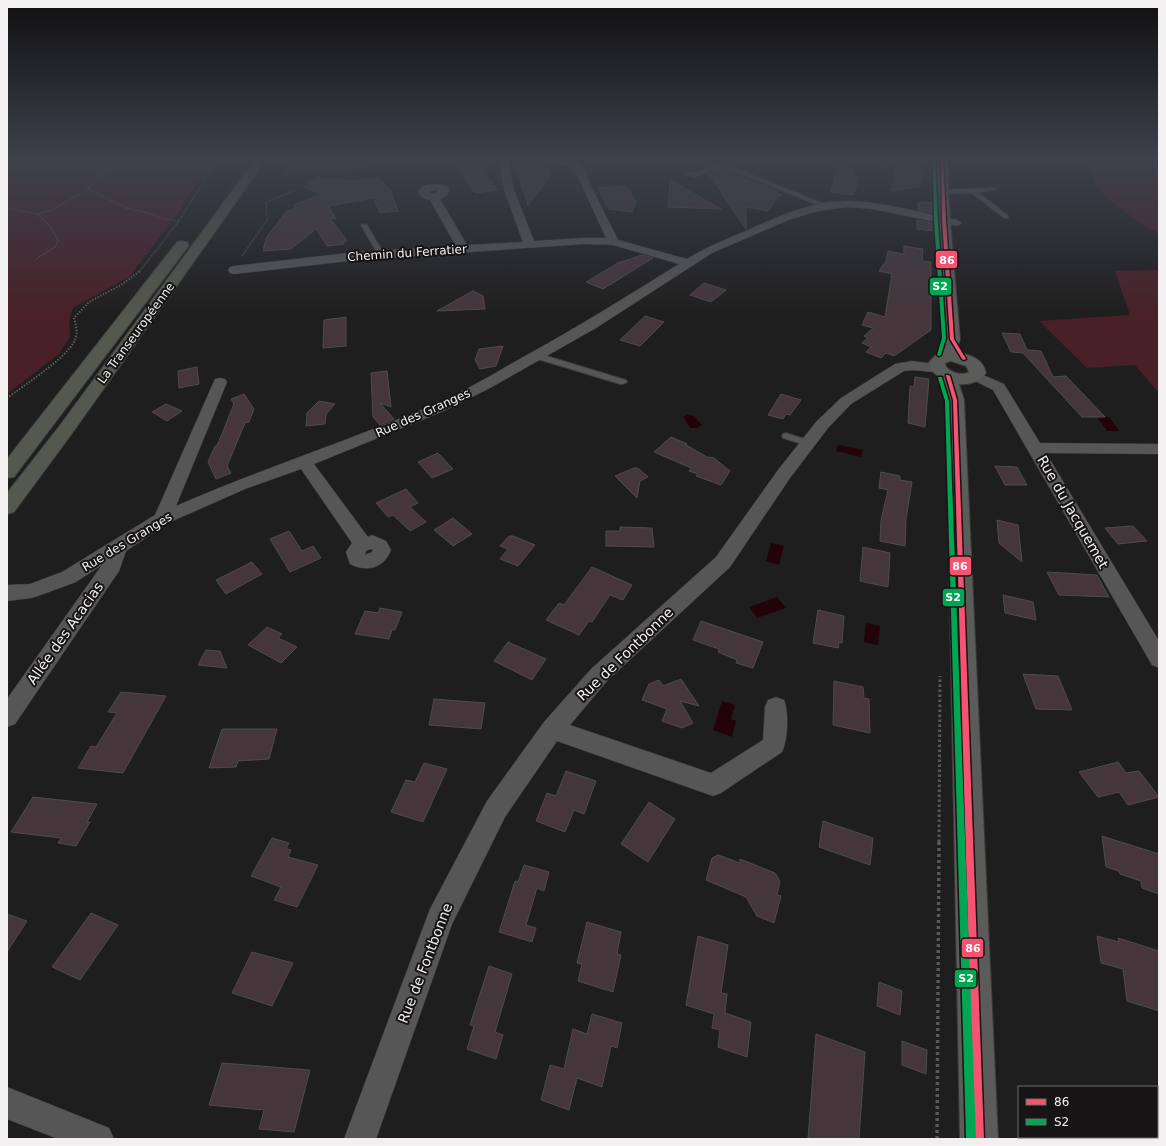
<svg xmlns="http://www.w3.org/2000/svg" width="1166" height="1146" viewBox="0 0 1166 1146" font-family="'DejaVu Sans',sans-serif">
<rect width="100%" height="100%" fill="#1f1e1e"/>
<path fill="#492028" d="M 7,157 L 218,157 L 194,188 L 176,216 L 130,276 L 73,308 L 69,321 L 70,337 L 59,354 L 7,394 Z
M 295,157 L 412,157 L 414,163 L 282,177 Z
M 752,157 L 882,157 L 888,168 L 782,162 Z
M 1093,157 L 1159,157 L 1159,234 C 1145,226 1098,196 1094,182 C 1092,175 1093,165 1093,157 Z
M 1159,270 L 1159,393 L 1135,365 L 1087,368 L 1039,321 L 1130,315 L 1115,271 Z"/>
<path fill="#23030a" d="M 687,414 L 694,416 L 702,425 L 697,428 L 690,428 L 683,417 Z
M 1097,417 L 1109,417 L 1119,431 L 1107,431 Z
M 838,445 L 863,450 L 861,457 L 836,451 Z
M 771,543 L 784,546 L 779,565 L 766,561 Z
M 777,597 L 786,608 L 757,618 L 749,607 Z
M 866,623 L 880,626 L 878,645 L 864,642 Z
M 722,701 L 735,705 L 731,719 L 736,721 L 732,737 L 713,730 Z"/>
<path fill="#45363b" stroke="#4d4c4c" d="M 451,157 L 473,157 L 498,190 L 475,193 Z
M 527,157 L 532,157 L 536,160 L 544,162 L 550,176 L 528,205 L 516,166 L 526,166 Z
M 899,159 L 911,160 L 915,170 L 924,170 L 920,186 L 891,191 Z
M 838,167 L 854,169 L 854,177 L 859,178 L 853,195 L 831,192 Z
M 720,168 L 778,192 L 776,193 L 782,195 L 778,197 L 768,211 L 746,207 L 746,229 L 708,173 Z
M 316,177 L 354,181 L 378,177 L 391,191 L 398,211 L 380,213 L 374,198 L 328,206 L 336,219 L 330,218 L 347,241 L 343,242 L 344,244 L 327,246 L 316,229 L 291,249 L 263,251 L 266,238 L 286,212 L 295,208 L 294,205 L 321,194 L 304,187 Z
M 670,180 L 721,209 L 668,207 Z
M 626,186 L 636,202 L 632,212 L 609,209 L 598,188 Z
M 932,202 L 932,213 L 918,210 L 918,203 Z
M 917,220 L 932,223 L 932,231 L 917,229 Z
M 904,246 L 923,249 L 922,261 L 931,262 L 931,330 L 894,356 L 886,353 L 881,358 L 866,352 L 871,347 L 862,343 L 868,338 L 864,336 L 873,328 L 862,325 L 868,312 L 885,317 L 892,274 L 879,271 L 886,261 L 888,251 L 904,254 Z
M 642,255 L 653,258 L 603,289 L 586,282 L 618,263 Z
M 704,283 L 726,290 L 711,302 L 690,295 Z
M 473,291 L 483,296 L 485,309 L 437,311 Z
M 645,316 L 664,322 L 640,346 L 620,340 Z
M 346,317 L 346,346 L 323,348 L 324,320 Z
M 1002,333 L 1020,334 L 1027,350 L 1041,351 L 1053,377 L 1066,376 L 1105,417 L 1082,417 L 1023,353 L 1011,352 Z
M 503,346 L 496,366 L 480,369 L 475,360 L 479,349 Z
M 197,367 L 199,384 L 179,388 L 178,371 Z
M 387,371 L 391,407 L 380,403 L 394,419 L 380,425 L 373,417 L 371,373 Z
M 915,377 L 929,379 L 925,427 L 908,423 L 910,386 L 914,387 Z
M 244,394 L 254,409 L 249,422 L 245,423 L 227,466 L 231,473 L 216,479 L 208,462 L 215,446 L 217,446 L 234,404 L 231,399 Z
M 781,394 L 801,400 L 790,415 L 786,414 L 783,419 L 768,415 Z
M 319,401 L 335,404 L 326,414 L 325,424 L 306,426 L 307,413 Z
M 166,404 L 182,411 L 167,421 L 152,412 Z
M 671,437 L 687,444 L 686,445 L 707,457 L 714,458 L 730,471 L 721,485 L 696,476 L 698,474 L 689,471 L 691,468 L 654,452 Z
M 438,453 L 453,469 L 432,478 L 418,462 Z
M 995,466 L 1017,467 L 1027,485 L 1005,485 Z
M 634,468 L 638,468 L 648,477 L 640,481 L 637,498 L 615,476 Z
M 881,472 L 900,476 L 900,480 L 912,482 L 906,519 L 905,546 L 880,541 L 881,520 L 888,490 L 879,488 Z
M 406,489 L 418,503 L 410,507 L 426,522 L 410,531 L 393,515 L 388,517 L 376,503 Z
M 453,518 L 472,534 L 453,546 L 434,530 Z
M 997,520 L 1018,525 L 1022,562 L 999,543 Z
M 1133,526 L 1147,541 L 1118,544 L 1105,528 Z
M 620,527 L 652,528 L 654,547 L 606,546 L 606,531 L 620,531 Z
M 289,531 L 302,551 L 313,546 L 321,558 L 290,572 L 270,539 Z
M 509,536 L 513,536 L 535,545 L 518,566 L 500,559 L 508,549 L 500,546 Z
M 863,547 L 890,553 L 888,587 L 860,581 Z
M 252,562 L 262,574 L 226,594 L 216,580 Z
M 592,567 L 632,585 L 623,600 L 610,595 L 592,622 L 589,621 L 579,635 L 546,620 L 559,603 L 564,605 Z
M 1047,572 L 1097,575 L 1109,597 L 1059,595 Z
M 1003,595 L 1033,602 L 1036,620 L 1005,613 Z
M 380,608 L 402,612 L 395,630 L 392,630 L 389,639 L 355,634 L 365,611 L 378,613 Z
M 818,610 L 844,616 L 842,643 L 839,642 L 838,648 L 813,643 Z
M 701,621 L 763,642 L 753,668 L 736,663 L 737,660 L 718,652 L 719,649 L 693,640 Z
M 267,627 L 282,634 L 278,638 L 297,647 L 281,663 L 248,645 Z
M 508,642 L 546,659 L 532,680 L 494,661 Z
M 206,650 L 220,651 L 227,668 L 198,665 Z
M 1023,674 L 1058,676 L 1072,710 L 1036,709 Z
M 681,679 L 699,706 L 680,701 L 693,723 L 682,728 L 662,721 L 667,709 L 642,700 L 649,684 L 659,680 L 663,686 Z
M 834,681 L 863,687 L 864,698 L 869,699 L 870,733 L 833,725 Z
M 121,692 L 166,696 L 123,773 L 78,768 L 91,746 L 96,747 L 117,713 L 108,712 Z
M 434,699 L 485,703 L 481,729 L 429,725 Z
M 222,729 L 277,729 L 269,759 L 238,761 L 236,767 L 209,768 Z
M 1118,762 L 1126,773 L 1139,771 L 1159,797 L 1128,805 L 1119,792 L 1098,797 L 1079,772 Z
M 424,763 L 447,769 L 423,822 L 391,812 L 406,780 L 415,782 Z
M 566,771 L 596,781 L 584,814 L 574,810 L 565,832 L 536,821 L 547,793 L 556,796 Z
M 33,797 L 97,804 L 87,822 L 90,822 L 76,846 L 58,843 L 61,838 L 11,832 Z
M 649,802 L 675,819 L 648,862 L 621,844 Z
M 823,821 L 873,838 L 870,865 L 819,847 Z
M 1102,836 L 1159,854 L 1159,894 L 1142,888 L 1141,881 L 1120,874 L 1119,871 L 1106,867 Z
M 272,838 L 289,843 L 286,849 L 291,850 L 288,857 L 318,865 L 297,907 L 274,900 L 281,887 L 251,876 Z
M 718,855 L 740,863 L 740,859 L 775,873 L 780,881 L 777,895 L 781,896 L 774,923 L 757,916 L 746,897 L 706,880 L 712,858 Z
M 524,865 L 549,872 L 544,891 L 537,888 L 526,925 L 536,928 L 532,942 L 499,932 L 515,881 L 518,882 Z
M 91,913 L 118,925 L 80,980 L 52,967 Z
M 7,914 L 27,921 L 7,952 Z
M 587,922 L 621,932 L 617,954 L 621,955 L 613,992 L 578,981 L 582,964 L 577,963 Z
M 698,936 L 728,945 L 721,993 L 727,994 L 725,1013 L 751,1022 L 747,1057 L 718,1047 L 720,1030 L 712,1028 L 714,1014 L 686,1005 Z
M 1097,936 L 1119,942 L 1118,938 L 1159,951 L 1159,1011 L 1127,1001 L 1123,969 L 1101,963 Z
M 252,952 L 293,963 L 272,1006 L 232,993 Z
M 489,966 L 512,974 L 495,1032 L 503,1035 L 496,1059 L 467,1049 L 474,1026 L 470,1025 Z
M 879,982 L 902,991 L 900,1015 L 877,1006 Z
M 592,1014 L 622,1023 L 617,1048 L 611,1046 L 602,1087 L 577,1078 L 569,1110 L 541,1100 L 550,1065 L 564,1069 L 573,1029 L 587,1034 Z
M 816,1034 L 865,1052 L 859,1139 L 808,1139 Z
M 902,1041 L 927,1050 L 926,1074 L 902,1065 Z
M 222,1063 L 310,1070 L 294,1132 L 259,1129 L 264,1110 L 209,1105 Z"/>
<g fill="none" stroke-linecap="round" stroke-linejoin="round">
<defs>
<path id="lane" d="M 721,162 L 829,206 L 830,207 L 825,208 L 721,166 L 695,177 L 686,174 L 689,172 L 694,173 Z
M 996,188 L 997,189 L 978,192 L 1008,216 L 1008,218 L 1004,218 L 972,193 L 943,194 L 940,192 L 943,190 Z
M 362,224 L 367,225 L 384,254 L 383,255 L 378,254 L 361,225 Z
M 534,354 L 540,354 L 626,380 L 627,382 L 623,384 L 620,384 L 534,358 Z
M 786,433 L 811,441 L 812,443 L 808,446 L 783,438 L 782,436 L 783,434 Z"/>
<path id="street" d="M 498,157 L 508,157 L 514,190 L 534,241 L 584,238 L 606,238 L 574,168 L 536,159 L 534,157 L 551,157 L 580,164 L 585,169 L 590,184 L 618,240 L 687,259 C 706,247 727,239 748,230 C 779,216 814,200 849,201 C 885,202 922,213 957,220 L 962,223 L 957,226 L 872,209 L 848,207 L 818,211 L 791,219 L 712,253 L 596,328 L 490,388 L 444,411 L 314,464 L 368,537 L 372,535 L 386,541 L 391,550 C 384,568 367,573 350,564 L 346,552 L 352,543 L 301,469 L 245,489 L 168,523 L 126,551 L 119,571 L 15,724 L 7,727 L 7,699 L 102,565 L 76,582 L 38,596 L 31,598 L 7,601 L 7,585 L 30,584 L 62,572 L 155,515 L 215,379 L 220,378 L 225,379 L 227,382 L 176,506 C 261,469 348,441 433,405 C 462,393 490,376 518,360 C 573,330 626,297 679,264 L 613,245 L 584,244 L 357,260 L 234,274 L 230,273 L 228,270 L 230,267 L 234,266 L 357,252 L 456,246 L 430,200 C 424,198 420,198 418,191 C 425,182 437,184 448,187 L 449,189 L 448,194 L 440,199 L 467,245 L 523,242 L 504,190 ZM 435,190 L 439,191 L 433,194 L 429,193 L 431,191 ZM 371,549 L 373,550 L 372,552 L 365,555 L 366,551 Z
M 912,361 L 943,365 L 945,368 L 943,371 C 930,374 917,368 904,371 L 851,404 L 828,428 L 790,478 L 730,567 L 607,681 L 570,725 L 711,773 L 763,740 L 765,707 L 768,700 L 776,697 L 784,700 C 789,712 788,740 782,752 L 721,793 L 713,796 L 557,741 L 505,817 L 452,924 L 376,1139 L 344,1139 L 430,909 L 487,801 L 544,722 L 591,669 L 716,557 L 778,470 L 816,422 L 841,398 L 895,364 Z
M 976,372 L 1004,384 L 1040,443 L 1159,444 L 1159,454 L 1046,453 L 1159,641 L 1159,668 L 1152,665 L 993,390 L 971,379 L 969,376 L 971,373 Z
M 7,1087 L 109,1128 L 114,1139 L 58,1139 L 7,1119 Z"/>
<path id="secondary" d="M 937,157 L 947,157 L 950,220 L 960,339 L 956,352 C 970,355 983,358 986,373 C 980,382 969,385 959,384 L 964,400 L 998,1139 L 960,1139 L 946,400 L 940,378 L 932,371 L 929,362 L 936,355 L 940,354 L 944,339 L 938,220 ZM 951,361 L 966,366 L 969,372 C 962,376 952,373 946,367 L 945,363 Z"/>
<path id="highway" d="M 257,157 L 268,157 L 73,432 L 14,512 L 7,514 L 7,493 L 61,424 Z
M 182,241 L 187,242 L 189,245 L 187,248 L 14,477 L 7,478 L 7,459 L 177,242 Z"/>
</defs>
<use href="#lane" stroke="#3a3a3a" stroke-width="2"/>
<use href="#street" stroke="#3a3a3a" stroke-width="1"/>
<use href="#secondary" stroke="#3a3a3a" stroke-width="2"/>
<use href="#highway" stroke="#3a3a3a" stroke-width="2"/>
<path stroke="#595959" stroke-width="1.5" stroke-dasharray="1 1" stroke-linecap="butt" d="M 107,157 L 110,165
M 7,208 L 38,214 L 52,229 L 58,240 L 55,247 L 36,259
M 38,214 L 52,210 L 88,189
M 178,221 L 160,218 L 152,214 L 126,208 L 88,189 L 110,165 C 144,161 177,164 211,169
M 242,256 L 267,220 L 266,202 L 296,190
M 139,272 L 179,221 L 211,169 L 222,157"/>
<path stroke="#595959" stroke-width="2" stroke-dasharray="1.5 1.5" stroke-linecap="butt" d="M 7,398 C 23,386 68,357 75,340 C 78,333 76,324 74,318 L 89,302 L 121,285 L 140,271"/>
<path stroke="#595959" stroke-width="3" stroke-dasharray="2.5 2.5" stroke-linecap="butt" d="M 939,842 L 940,676"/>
<path stroke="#595959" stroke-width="3.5" stroke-dasharray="3 3" stroke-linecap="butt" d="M 937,1139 L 939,841"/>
<use href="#lane" fill="#575656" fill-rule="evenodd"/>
<use href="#street" fill="#575656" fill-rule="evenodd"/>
<use href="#secondary" fill="#5b5c59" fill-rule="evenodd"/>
<use href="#highway" fill="#55584e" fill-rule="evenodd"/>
<defs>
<path id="bus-1" d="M 941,157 L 943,157 L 946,220 L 954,339 L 966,359 L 964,360 L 962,359 L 950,339 L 942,220 Z
M 946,375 L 948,375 L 950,376 L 957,400 L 984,1139 L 974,1139 L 953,400 L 946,376 Z"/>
<path id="bus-2" d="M 933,157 L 935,157 L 938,221 L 946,338 L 941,355 L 939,356 L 937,355 L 942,338 L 934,221 Z
M 938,377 L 942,377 L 942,378 L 949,401 L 976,1139 L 966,1139 L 945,401 L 938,378 Z"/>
</defs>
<use href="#bus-1" stroke="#161414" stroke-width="3"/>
<use href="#bus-2" stroke="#161414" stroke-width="3"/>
<use href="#bus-1" fill="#f65372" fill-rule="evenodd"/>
<use href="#bus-2" fill="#00a651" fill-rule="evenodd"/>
</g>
<linearGradient id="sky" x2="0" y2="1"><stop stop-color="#111010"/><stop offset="0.5" stop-color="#3c414c"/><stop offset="1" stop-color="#3c414c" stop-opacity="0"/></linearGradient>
<rect width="1166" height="317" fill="url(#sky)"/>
<g text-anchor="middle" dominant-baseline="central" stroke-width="4" stroke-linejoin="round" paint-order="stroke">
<g font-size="12" fill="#f1efef" stroke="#161414">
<text transform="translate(407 253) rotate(-4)">Chemin du Ferratier</text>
<text transform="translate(136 333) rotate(-54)">La Transeuropéenne</text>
<text transform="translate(423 413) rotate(-24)">Rue des Granges</text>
<text transform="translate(127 542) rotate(-31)">Rue des Granges</text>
</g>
<g font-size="14" fill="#f1efef" stroke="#161414">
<text transform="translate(1073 512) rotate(60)">Rue du Jacquemet</text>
<text transform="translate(65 633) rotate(-55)">Allée des Acacias</text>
<text transform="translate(625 654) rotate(-44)">Rue de Fontbonne</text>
<text transform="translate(425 963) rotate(-69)">Rue de Fontbonne</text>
</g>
</g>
<g stroke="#161414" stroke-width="1.5">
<rect x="935" y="250" width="23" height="19" rx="4" fill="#f65372"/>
<rect x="929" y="277" width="23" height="19" rx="4" fill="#00a651"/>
<rect x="949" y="556" width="23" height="20" rx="4" fill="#f65372"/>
<rect x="942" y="588" width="23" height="19" rx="4" fill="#00a651"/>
<rect x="961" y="938" width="23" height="20" rx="4" fill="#f65372"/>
<rect x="954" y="969" width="23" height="19" rx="4" fill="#00a651"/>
</g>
<g font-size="11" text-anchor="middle" font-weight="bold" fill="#fff">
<text x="947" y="264">86</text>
<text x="940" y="290">S2</text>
<text x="960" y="570">86</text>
<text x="953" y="601">S2</text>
<text x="973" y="952">86</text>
<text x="966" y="982">S2</text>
</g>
<rect width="1166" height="1146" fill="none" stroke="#f1efef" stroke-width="16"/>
<rect x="1018" y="1086" width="140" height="52" fill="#161414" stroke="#6e6c6c"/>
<rect x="1026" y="1099" width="20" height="6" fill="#f65372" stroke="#6e6c6c"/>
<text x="1054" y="1106" font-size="12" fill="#f1efef">86</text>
<rect x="1026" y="1119" width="20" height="6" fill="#00a651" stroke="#6e6c6c"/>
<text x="1054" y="1126" font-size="12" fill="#f1efef">S2</text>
</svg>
